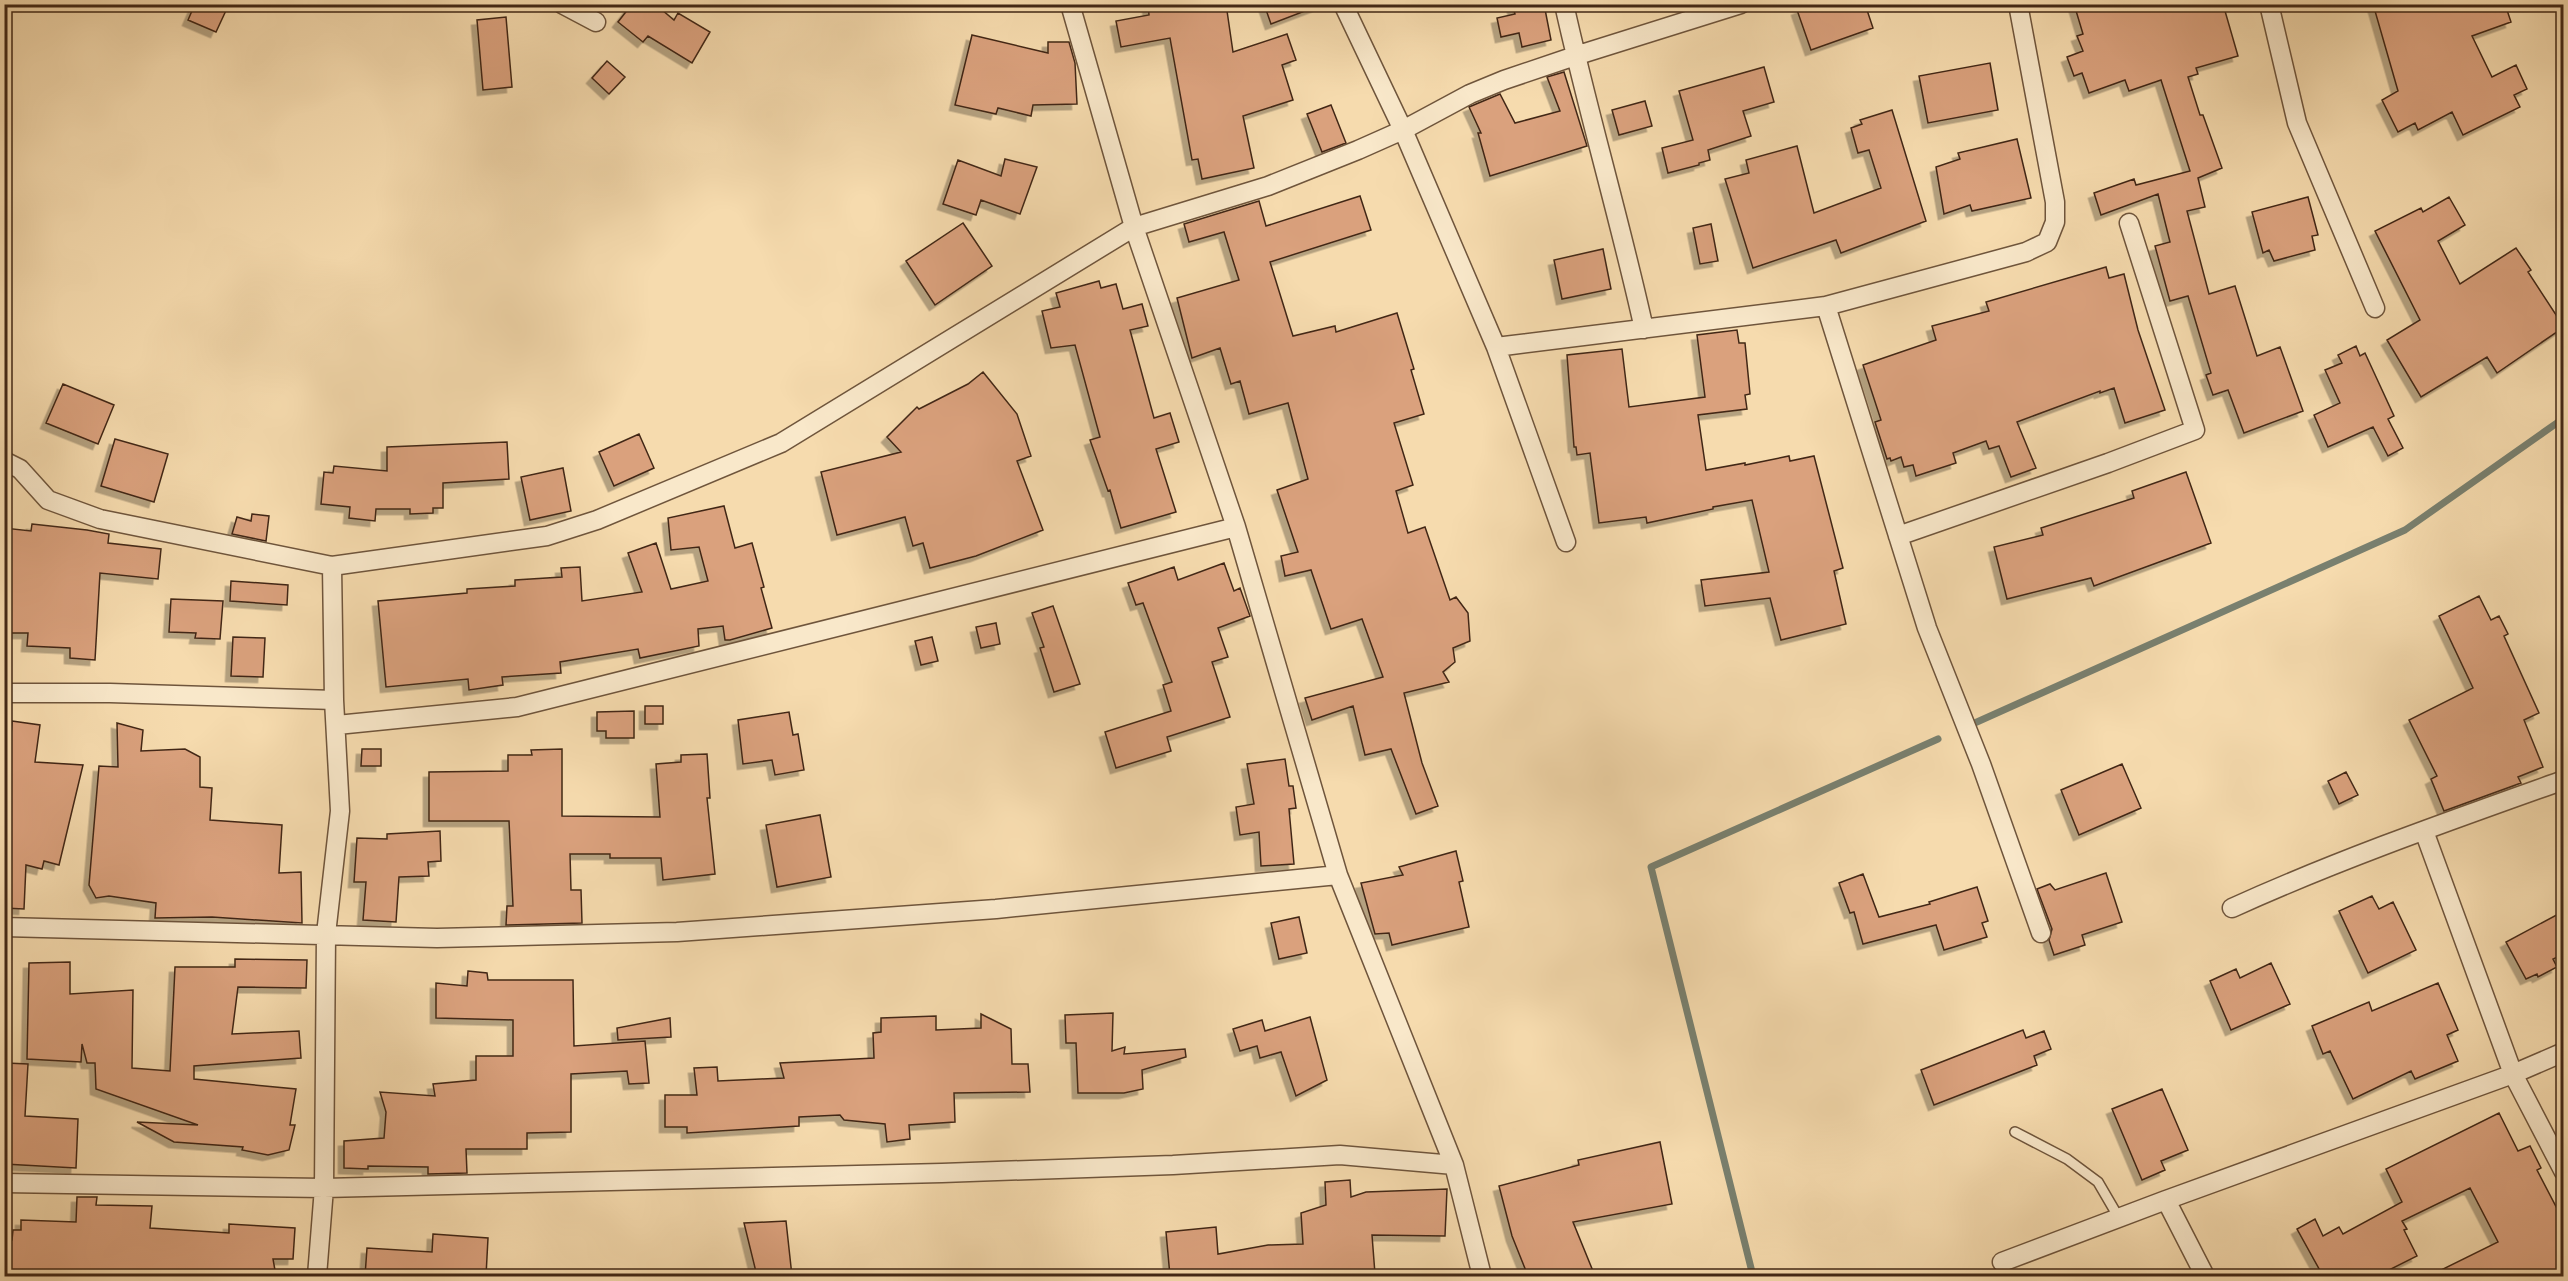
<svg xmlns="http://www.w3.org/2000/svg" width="2568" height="1281" viewBox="0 0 2568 1281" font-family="'IM FELL DW Pica',serif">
<defs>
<filter id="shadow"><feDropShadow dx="-5.5" dy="5.5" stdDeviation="0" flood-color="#0004"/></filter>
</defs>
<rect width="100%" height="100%" fill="#f6dbae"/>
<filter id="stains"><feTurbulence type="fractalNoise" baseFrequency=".00333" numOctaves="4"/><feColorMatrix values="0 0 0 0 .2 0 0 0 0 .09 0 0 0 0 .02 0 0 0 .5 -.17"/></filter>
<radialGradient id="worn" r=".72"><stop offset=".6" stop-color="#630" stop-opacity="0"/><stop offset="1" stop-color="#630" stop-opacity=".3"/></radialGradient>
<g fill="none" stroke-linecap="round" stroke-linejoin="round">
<path stroke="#79806f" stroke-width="7" d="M 1968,726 L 2405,530 L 2564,418
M 1753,1276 L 1651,867 L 1938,739"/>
</g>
<path fill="#daa17d" stroke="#422816" stroke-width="1.5" filter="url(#shadow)" d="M 195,4 L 229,4 L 216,32 L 188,20 Z
M 632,4 L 655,4 L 674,20 L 678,13 L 710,32 L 692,63 L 648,36 L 643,42 L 618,22 Z
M 1148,4 L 1226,4 L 1233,52 L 1287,34 L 1296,60 L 1282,65 L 1293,100 L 1243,116 L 1254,168 L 1202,179 L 1198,159 L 1192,160 L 1170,38 L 1121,47 L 1116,21 L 1149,15 Z
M 1264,4 L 1318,4 L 1318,6 L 1271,24 Z
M 1512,4 L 1544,4 L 1551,40 L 1522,47 L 1519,33 L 1501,37 L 1497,18 L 1515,14 Z
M 1812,4 L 1865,4 L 1873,28 L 1811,50 L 1797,10 Z
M 2074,4 L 2223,4 L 2238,56 L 2196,68 L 2198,74 L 2188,77 L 2200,115 L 2203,115 L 2222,168 L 2198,178 L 2205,207 L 2187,211 L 2209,294 L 2235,286 L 2257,356 L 2280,347 L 2303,411 L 2244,433 L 2228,390 L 2213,395 L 2206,375 L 2211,373 L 2188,296 L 2170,301 L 2155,246 L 2170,242 L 2158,194 L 2101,215 L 2094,193 L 2134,179 L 2136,185 L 2190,171 L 2161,80 L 2129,91 L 2125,80 L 2089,93 L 2082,73 L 2074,76 L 2067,57 L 2083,51 L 2077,36 L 2083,34 Z
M 2373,4 L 2421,4 L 2422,10 L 2439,4 L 2505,4 L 2511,22 L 2472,36 L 2492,77 L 2516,65 L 2527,89 L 2514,95 L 2520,107 L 2463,135 L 2452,112 L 2418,130 L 2415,123 L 2398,132 L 2382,100 L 2398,91 Z
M 506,17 L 512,87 L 483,90 L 477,20 Z
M 972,35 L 1048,53 L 1048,42 L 1069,42 L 1075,63 L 1077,104 L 1033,105 L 1031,116 L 998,108 L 996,114 L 955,105 Z
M 607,61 L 625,77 L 609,94 L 592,78 Z
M 1990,63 L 1998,110 L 1928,123 L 1919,76 Z
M 1764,67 L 1774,102 L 1743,111 L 1751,136 L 1708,150 L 1710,160 L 1699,163 L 1699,165 L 1668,173 L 1662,148 L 1693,140 L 1679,91 Z
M 1564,72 L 1587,146 L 1490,176 L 1478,133 L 1481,133 L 1469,107 L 1500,94 L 1515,123 L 1560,111 L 1547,77 Z
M 1645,101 L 1652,126 L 1619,135 L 1612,110 Z
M 1331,105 L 1346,143 L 1322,152 L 1307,114 Z
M 1892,110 L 1926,221 L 1841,253 L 1836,240 L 1753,268 L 1725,179 L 1749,173 L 1746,160 L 1797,146 L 1814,213 L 1881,188 L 1869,150 L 1858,153 L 1851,128 L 1862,124 L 1860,120 Z
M 2017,139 L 2031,198 L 1972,211 L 1970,205 L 1944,214 L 1936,167 L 1960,159 L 1958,153 Z
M 1005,159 L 1037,167 L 1020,214 L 981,200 L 976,215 L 943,204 L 958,160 L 1001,176 Z
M 1360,196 L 1371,230 L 1270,262 L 1293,336 L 1335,326 L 1336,332 L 1397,313 L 1414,369 L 1411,370 L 1424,414 L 1394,423 L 1413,485 L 1396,491 L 1408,533 L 1425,527 L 1450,600 L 1456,597 L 1468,613 L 1470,641 L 1453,648 L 1455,662 L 1443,672 L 1449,682 L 1404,693 L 1422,763 L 1438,806 L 1416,814 L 1391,749 L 1365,755 L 1353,706 L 1312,720 L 1305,698 L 1383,677 L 1362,619 L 1331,629 L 1311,570 L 1285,576 L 1281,556 L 1298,552 L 1277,490 L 1308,479 L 1288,403 L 1249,414 L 1240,381 L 1231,384 L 1220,348 L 1192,358 L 1177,298 L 1239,280 L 1224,232 L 1189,242 L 1184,224 L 1259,201 L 1266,226 Z
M 2308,197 L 2318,235 L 2312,236 L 2315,250 L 2274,261 L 2269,250 L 2263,253 L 2252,212 Z
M 2449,197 L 2465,225 L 2438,241 L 2460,284 L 2516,248 L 2531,270 L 2528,272 L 2564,327 L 2497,373 L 2487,357 L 2421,397 L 2387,340 L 2420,320 L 2375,231 L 2421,208 L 2423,212 Z
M 963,223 L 992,266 L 935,305 L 906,261 Z
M 1711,224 L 1718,261 L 1700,264 L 1693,228 Z
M 1603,249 L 1611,289 L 1562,299 L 1554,260 Z
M 2106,267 L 2109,278 L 2124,274 L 2138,330 L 2165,410 L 2125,423 L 2114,388 L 2100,393 L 2100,391 L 2017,422 L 2036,468 L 2011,477 L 1999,446 L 1989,449 L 1986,441 L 1953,453 L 1956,463 L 1916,476 L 1913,465 L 1904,467 L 1901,457 L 1891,461 L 1890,458 L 1887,459 L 1875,422 L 1881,420 L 1863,365 L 1936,340 L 1932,326 L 1989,311 L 1986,302 Z
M 1099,281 L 1101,288 L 1116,284 L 1123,309 L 1142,304 L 1148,326 L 1130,330 L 1154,418 L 1170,413 L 1179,442 L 1156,449 L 1176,512 L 1121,528 L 1110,490 L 1108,491 L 1090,440 L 1100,437 L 1075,345 L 1051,348 L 1042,311 L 1060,307 L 1056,293 Z
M 1737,330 L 1739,343 L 1745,343 L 1750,394 L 1745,395 L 1747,409 L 1698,415 L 1706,470 L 1745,463 L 1745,465 L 1789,456 L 1790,461 L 1814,456 L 1843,568 L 1834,571 L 1846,624 L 1781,640 L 1770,598 L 1705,606 L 1701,580 L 1769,572 L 1752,500 L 1713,507 L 1713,509 L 1647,523 L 1646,517 L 1599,523 L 1590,453 L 1577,455 L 1576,447 L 1574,447 L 1567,355 L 1622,349 L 1629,407 L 1705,397 L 1697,335 Z
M 2356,346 L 2360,356 L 2365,353 L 2394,416 L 2388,419 L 2403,448 L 2388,456 L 2373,427 L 2328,447 L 2314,415 L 2340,403 L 2325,370 L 2342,363 L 2338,355 Z
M 983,372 L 1017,414 L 1031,456 L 1017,461 L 1043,530 L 976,556 L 930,568 L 923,543 L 913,546 L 905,517 L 837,535 L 821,472 L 901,452 L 887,437 L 917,407 L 919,409 L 968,384 Z
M 63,384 L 114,405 L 98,444 L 46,423 Z
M 639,434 L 654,468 L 614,486 L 599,452 Z
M 115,439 L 168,454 L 154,502 L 101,486 Z
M 507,442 L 509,479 L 443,483 L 443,508 L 433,508 L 433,513 L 410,514 L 410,509 L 376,509 L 375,521 L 349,518 L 350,507 L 321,504 L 324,472 L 333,473 L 334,466 L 387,471 L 387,447 Z
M 563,468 L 571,511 L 530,520 L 521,477 Z
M 2186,472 L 2211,543 L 2094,586 L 2091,578 L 2007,599 L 1994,547 L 2043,535 L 2041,528 L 2134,498 L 2132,491 Z
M 724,506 L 735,548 L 752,543 L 764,587 L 761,588 L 772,628 L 730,640 L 725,640 L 723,626 L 698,629 L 699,646 L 640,658 L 638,649 L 560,662 L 561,673 L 502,677 L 503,685 L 469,690 L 468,679 L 386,687 L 378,601 L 467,593 L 467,589 L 515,586 L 515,580 L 562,577 L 561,568 L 580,567 L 582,601 L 642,592 L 628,553 L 656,543 L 671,589 L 708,581 L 699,547 L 671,550 L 668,518 Z
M 252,514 L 269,516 L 266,541 L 232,534 L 237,517 L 251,521 Z
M 32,524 L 87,530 L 109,534 L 108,543 L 161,549 L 158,579 L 100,573 L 95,660 L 70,658 L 70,648 L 27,646 L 28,633 L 4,633 L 4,528 L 31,531 Z
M 1224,563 L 1234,591 L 1240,588 L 1250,616 L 1218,628 L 1228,657 L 1212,662 L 1230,717 L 1167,737 L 1171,751 L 1116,768 L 1105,732 L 1171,711 L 1163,685 L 1172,682 L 1143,603 L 1136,605 L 1128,583 L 1174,567 L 1178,580 Z
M 231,581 L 288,585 L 287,605 L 230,601 Z
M 2479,596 L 2491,620 L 2499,616 L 2508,634 L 2504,636 L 2539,713 L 2524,720 L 2543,767 L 2518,777 L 2521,783 L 2444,811 L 2431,779 L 2437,776 L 2409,720 L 2473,688 L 2439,616 Z
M 171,599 L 223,601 L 220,639 L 195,638 L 196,633 L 169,632 Z
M 1053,606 L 1080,684 L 1054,692 L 1040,648 L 1044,647 L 1032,613 Z
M 996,623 L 1000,644 L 981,648 L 976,627 Z
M 233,637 L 265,638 L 263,677 L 231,676 Z
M 932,637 L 938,661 L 921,665 L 915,641 Z
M 645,706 L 663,706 L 663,724 L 645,724 Z
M 634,711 L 634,738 L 606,738 L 606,731 L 597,731 L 597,712 Z
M 789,712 L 793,735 L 798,734 L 804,770 L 775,775 L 772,760 L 743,764 L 738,720 Z
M 12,721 L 40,725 L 35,762 L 83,765 L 59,865 L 44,861 L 42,869 L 26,865 L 24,909 L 4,908 L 4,735 L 11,736 Z
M 117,723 L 143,730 L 141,751 L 185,749 L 200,757 L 200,787 L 212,788 L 210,820 L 282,825 L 279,873 L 301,872 L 302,923 L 212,917 L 155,918 L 156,903 L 109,896 L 96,898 L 89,885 L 99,766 L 118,767 Z
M 362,749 L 381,749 L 381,766 L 361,766 Z
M 562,749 L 562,816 L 660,817 L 656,764 L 681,762 L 681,755 L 707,754 L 710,798 L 707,798 L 715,874 L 663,880 L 661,858 L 610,858 L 610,854 L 570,854 L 571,890 L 581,890 L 582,923 L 506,925 L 507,906 L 513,906 L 509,821 L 429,821 L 429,772 L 508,771 L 508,755 L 532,755 L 531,750 Z
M 1285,759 L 1289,786 L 1293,786 L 1296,808 L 1289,809 L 1294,864 L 1261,866 L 1259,832 L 1240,835 L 1236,807 L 1254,804 L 1247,764 Z
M 2122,764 L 2141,808 L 2079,835 L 2061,790 Z
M 2346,772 L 2358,795 L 2339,804 L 2328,781 Z
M 820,815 L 831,877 L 777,887 L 766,825 Z
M 440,831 L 441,861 L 428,862 L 429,876 L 399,877 L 396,922 L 363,920 L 366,882 L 354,882 L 357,838 L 387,839 L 387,834 Z
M 1456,851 L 1463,881 L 1459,882 L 1469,927 L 1392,945 L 1389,933 L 1375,934 L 1361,883 L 1403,875 L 1399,867 Z
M 2106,873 L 2122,922 L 2082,935 L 2085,945 L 2054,955 L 2049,940 L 2052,929 L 2037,889 L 2050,884 L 2055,890 Z
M 1863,874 L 1879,917 L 1930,904 L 1929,902 L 1977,887 L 1988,921 L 1982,923 L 1987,937 L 1944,950 L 1936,925 L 1863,944 L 1854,912 L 1850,913 L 1839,883 Z
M 2372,896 L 2379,909 L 2393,902 L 2416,950 L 2368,973 L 2339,911 Z
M 2564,911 L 2564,954 L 2553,959 L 2557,967 L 2538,977 L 2537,974 L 2526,979 L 2506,942 Z
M 1299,917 L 1307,953 L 1279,959 L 1271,923 Z
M 235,959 L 307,960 L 306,988 L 238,987 L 232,1034 L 299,1031 L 301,1058 L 194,1066 L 194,1079 L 296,1089 L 290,1125 L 295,1125 L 289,1150 L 268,1155 L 242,1150 L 243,1147 L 174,1142 L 137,1122 L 198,1125 L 96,1089 L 95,1063 L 87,1063 L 82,1044 L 81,1062 L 27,1059 L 29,963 L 70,962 L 70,994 L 133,990 L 132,1068 L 170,1071 L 175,967 L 235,967 Z
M 2271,963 L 2290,1004 L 2231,1030 L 2210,981 L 2236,969 L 2240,978 Z
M 468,971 L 487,973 L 488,980 L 573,980 L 574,1046 L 645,1041 L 649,1083 L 629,1084 L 627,1071 L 571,1074 L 571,1132 L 527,1133 L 527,1149 L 466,1149 L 467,1173 L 428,1174 L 428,1167 L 368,1166 L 368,1169 L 344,1168 L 344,1141 L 384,1138 L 386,1112 L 380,1092 L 435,1096 L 433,1084 L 476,1080 L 476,1056 L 513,1056 L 513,1020 L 436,1018 L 436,983 L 467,986 Z
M 2438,983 L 2458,1030 L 2447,1035 L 2458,1061 L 2415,1079 L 2411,1071 L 2353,1099 L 2330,1051 L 2323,1054 L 2312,1026 L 2369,1002 L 2372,1011 Z
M 1113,1013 L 1112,1051 L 1125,1047 L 1124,1054 L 1185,1049 L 1186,1057 L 1142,1070 L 1143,1089 L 1124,1093 L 1078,1093 L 1076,1043 L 1066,1043 L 1065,1015 Z
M 981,1014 L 1011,1029 L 1012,1064 L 1028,1064 L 1030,1092 L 954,1093 L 955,1122 L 909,1125 L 910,1139 L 887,1142 L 885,1124 L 844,1120 L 840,1115 L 799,1117 L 799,1126 L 687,1133 L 687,1127 L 665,1127 L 665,1095 L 697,1095 L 694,1068 L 717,1067 L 718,1081 L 784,1078 L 780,1063 L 874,1058 L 873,1033 L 881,1032 L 881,1018 L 936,1016 L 936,1030 L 981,1028 Z
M 1310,1017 L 1327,1080 L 1296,1096 L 1281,1052 L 1260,1058 L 1257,1046 L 1240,1051 L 1233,1029 L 1262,1020 L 1265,1031 Z
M 670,1018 L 671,1037 L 618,1040 L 617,1028 Z
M 2023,1030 L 2026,1038 L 2044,1031 L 2051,1049 L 2034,1056 L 2037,1065 L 1934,1105 L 1921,1070 Z
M 6,1063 L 28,1064 L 25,1116 L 78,1119 L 76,1168 L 4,1164 Z
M 2162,1089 L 2188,1150 L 2161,1161 L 2165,1170 L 2142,1180 L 2112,1109 Z
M 2499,1113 L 2518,1151 L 2530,1146 L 2541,1168 L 2537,1170 L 2564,1222 L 2564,1276 L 2429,1276 L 2498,1242 L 2470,1188 L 2402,1221 L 2407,1229 L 2404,1230 L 2417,1256 L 2377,1276 L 2323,1276 L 2297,1229 L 2315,1219 L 2323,1236 L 2339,1227 L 2343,1234 L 2402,1202 L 2386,1169 Z
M 1660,1142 L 1672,1204 L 1573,1222 L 1595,1276 L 1528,1276 L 1512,1236 L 1499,1186 L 1579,1165 L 1578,1160 Z
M 1350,1180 L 1351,1197 L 1366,1192 L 1447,1189 L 1445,1236 L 1372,1235 L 1375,1274 L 1351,1276 L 1170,1276 L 1166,1232 L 1216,1227 L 1218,1254 L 1268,1245 L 1303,1244 L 1301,1213 L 1326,1205 L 1325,1182 Z
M 77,1197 L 97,1197 L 96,1205 L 152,1206 L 150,1228 L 229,1233 L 229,1224 L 295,1228 L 293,1259 L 273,1259 L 276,1276 L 4,1276 L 4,1240 L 12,1240 L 13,1230 L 21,1230 L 21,1220 L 76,1222 Z
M 786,1221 L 792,1276 L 757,1276 L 744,1223 Z
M 433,1234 L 488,1238 L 486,1276 L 365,1276 L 367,1248 L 432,1252 Z"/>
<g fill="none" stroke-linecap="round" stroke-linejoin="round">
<defs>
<path id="service" d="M 2015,1132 L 2067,1159 L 2098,1182 L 2119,1218"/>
<path id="minor" d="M 562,4 L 596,22
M 1070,4 L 1134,227 L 1236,527 L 1338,875 L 1454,1165 L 1482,1276
M 1343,4 L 1403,130 L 1496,347 L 1566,542
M 1564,4 C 1588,113 1620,220 1644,329
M 2269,4 L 2297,123 L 2375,308
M 1826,306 L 1927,628 L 1981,764 L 2041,933
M 1496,347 L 1826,306 L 2026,252 L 2047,242 L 2055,222 L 2055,202 L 2018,4
M 4,461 L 20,469 L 48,500 L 100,519 L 332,566
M 1898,536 L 2108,463 L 2195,430 L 2129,223
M 4,693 L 110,693 L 334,700
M 337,725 L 517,707 L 1236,527
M 2424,831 L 2513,1074 L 2564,1172
M 2232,908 C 2340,859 2452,820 2564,780
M 4,927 L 437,938 L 677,932 L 996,909 L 1338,875
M 4,1183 L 324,1188 L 942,1173 L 1173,1165 L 1340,1155 L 1454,1165
M 2002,1262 L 2166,1200
M 317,1276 L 324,1188 L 326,934 L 340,811 L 334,700 L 332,566 L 547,536 L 597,520 L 781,443 L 1134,227 L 1268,186 L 1358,150 L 1403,130 L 1470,94 L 1504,80 L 1575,56 L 1741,4
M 2205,1276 L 2166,1200 L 2513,1074 L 2564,1052"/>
</defs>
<use href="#service" stroke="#6f553c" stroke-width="12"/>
<use href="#minor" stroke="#6f553c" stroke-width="21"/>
<use href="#service" stroke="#f9e8ca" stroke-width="9"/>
<use href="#minor" stroke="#f9e8ca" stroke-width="18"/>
</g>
<rect width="2568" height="1281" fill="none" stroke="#f6dbae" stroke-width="24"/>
<rect x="6" y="6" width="2556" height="1269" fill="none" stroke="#422816" stroke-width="3"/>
<rect x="12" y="12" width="2544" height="1257" fill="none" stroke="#422816" stroke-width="1.5"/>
<rect width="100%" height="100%" filter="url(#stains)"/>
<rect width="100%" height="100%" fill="url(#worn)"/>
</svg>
